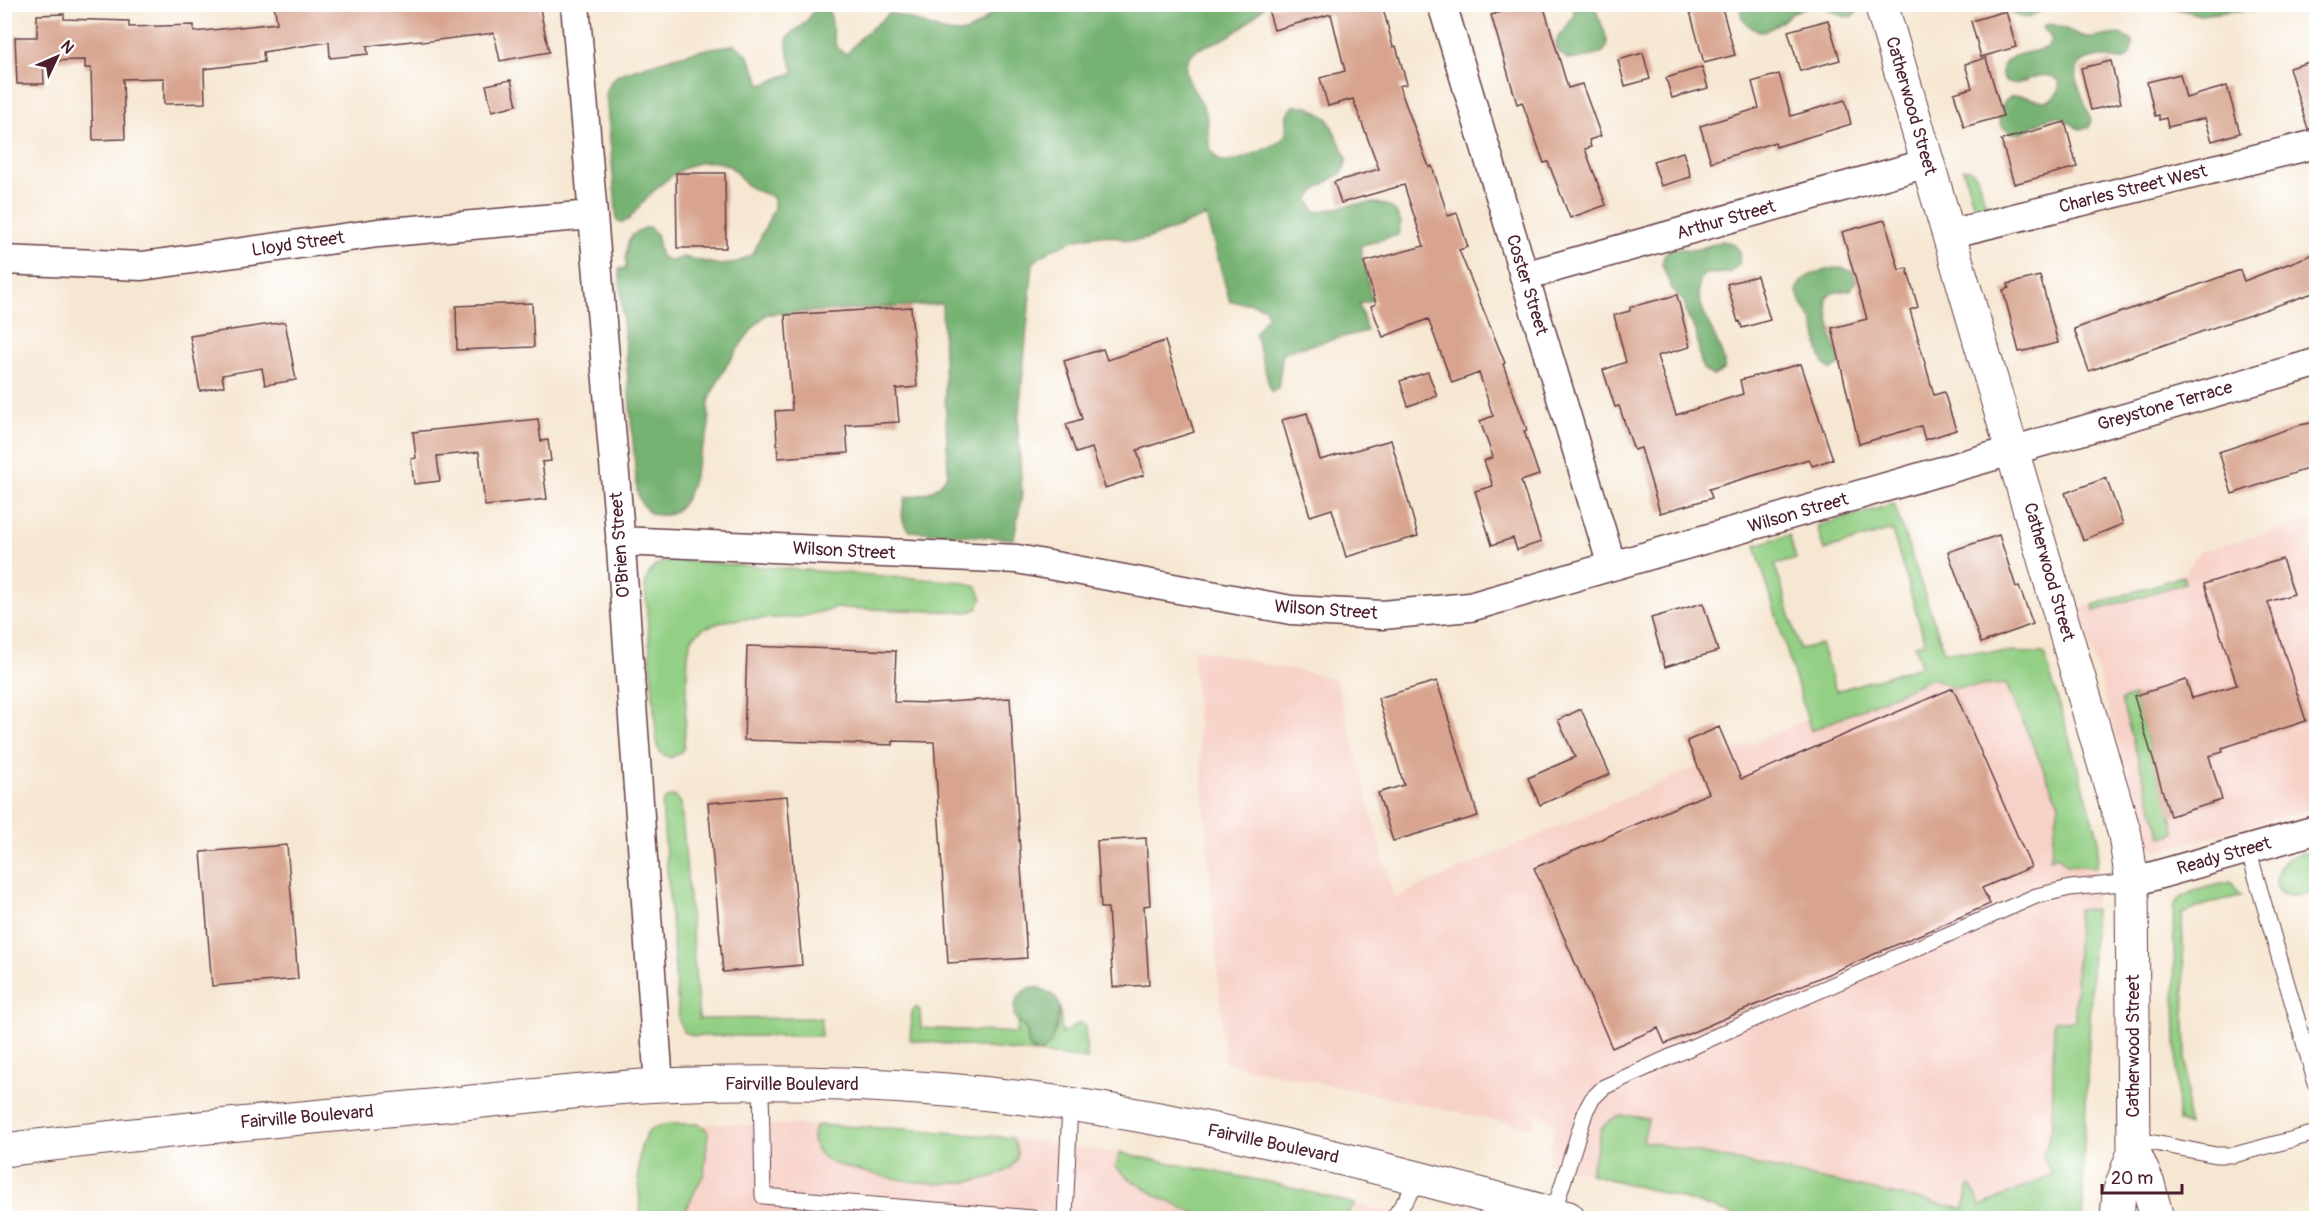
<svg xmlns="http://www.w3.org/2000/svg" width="2321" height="1223" viewBox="0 0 2321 1223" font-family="Pangolin,sans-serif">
<rect width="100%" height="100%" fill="#fff"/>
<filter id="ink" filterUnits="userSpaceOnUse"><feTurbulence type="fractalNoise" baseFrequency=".0167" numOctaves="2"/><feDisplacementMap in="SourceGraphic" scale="12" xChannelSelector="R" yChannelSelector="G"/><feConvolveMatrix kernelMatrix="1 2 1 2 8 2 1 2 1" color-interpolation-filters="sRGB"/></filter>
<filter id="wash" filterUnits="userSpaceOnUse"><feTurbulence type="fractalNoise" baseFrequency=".008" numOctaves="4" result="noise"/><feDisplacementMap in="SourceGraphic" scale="24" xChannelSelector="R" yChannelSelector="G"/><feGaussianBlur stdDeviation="1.35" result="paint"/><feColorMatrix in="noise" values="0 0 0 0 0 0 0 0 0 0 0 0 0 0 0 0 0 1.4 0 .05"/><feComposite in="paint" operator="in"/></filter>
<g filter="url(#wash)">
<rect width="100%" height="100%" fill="#f6e7d2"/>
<path fill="#f7d1c7" d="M 2316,519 L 2316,807 L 2163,850 L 2153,849 L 2148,843 L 2079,609 L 2183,576 L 2199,552 Z
M 1192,648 L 1336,679 L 1394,898 L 1807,719 L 1812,731 L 1932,678 L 1953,688 L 2006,684 L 2059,804 L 2050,858 L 2057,856 L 2067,865 L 2097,867 L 2095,910 L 2078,910 L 2075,1022 L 2054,1021 L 2052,1128 L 2043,1155 L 2052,1175 L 1981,1206 L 1972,1187 L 1964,1209 L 1643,1141 L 1601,1130 L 1590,1174 L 1547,1163 L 1554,1131 L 1552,1122 L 1540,1114 L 1535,1113 L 1532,1128 L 1225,1063 Z
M 698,1124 L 816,1125 L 812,1134 L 818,1151 L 832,1163 L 928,1183 L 973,1181 L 1004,1172 L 1017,1148 L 1012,1138 L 1119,1153 L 1116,1161 L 1119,1171 L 1127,1177 L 1184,1209 L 1209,1218 L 681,1218 L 698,1188 L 706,1165 L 708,1133 L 705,1128 Z
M 1355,1204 L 1411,1218 L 1330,1218 L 1341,1216 L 1351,1210 Z"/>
<path fill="#93cf84" stroke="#6e7758" stroke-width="1.5" d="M 1963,169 L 1970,169 L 1977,177 L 1987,207 L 1975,210 Z
M 1894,504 L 1944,651 L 2044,653 L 2099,839 L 2097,867 L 2067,865 L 2057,856 L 2050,859 L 2059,804 L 2006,684 L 1953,688 L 1932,678 L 1811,731 L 1755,545 L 1789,535 L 1796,559 L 1775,565 L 1800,649 L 1821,644 L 1836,691 L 1921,666 L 1915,645 L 1925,642 L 1892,530 L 1824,550 L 1817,526 Z
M 674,560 L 963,582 L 977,587 L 982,599 L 977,609 L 968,612 L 834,608 L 801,617 L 729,620 L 704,628 L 692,638 L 688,653 L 684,747 L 680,753 L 670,758 L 661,753 L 657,746 L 645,585 C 649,568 657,561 674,560 Z
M 2183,576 L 2185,583 L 2094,611 L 2093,605 Z
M 2134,696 L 2176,833 L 2161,837 L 2121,700 Z
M 672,796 L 676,797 L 681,803 L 699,1019 L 821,1018 L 821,1036 L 695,1036 L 684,1032 L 679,1021 L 662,805 L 665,799 Z
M 2316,850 L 2316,893 L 2293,896 L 2281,894 C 2276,888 2275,883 2277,875 C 2282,855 2299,855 2316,850 Z
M 2231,882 L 2241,896 L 2213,902 L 2182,914 L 2188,1126 L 2178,1121 L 2173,908 C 2181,889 2212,887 2231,882 Z
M 2078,909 L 2095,910 L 2083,1166 L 2083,1218 L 1746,1218 L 1673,1196 L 1590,1174 L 1601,1130 C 1613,1111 1629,1115 1648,1119 L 1643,1141 L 1964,1209 L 1969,1186 L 1972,1187 L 1981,1206 L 2052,1175 L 2043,1155 L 2052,1128 L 2054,1021 L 2075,1021 Z
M 916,1007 L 920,1011 L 921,1028 L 1017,1033 L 1018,1022 L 1026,1029 C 1028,1039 1026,1048 1036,1053 L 910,1040 L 912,1011 Z
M 1060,1007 L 1062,1034 L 1079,1023 L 1085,1025 L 1087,1059 L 1039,1053 L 1042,1052 L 1056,1030 Z
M 698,1124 L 705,1128 L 708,1133 L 704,1174 L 681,1218 L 641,1218 C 640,1195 630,1137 656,1127 C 668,1122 685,1125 698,1124 Z
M 816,1125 L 907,1129 L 1012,1138 C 1015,1144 1018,1149 1017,1156 C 1014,1182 948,1185 929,1183 C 904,1182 856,1171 832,1163 C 817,1154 808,1142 816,1125 Z
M 1119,1153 L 1273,1183 L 1355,1204 L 1347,1214 L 1330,1218 L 1209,1218 L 1184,1209 L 1154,1194 L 1127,1177 L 1116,1167 Z"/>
<path fill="#76b272" stroke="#60684e" stroke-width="1.5" d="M 997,5 L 1265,5 C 1255,17 1241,29 1227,37 C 1215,44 1195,46 1188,59 C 1180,76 1197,93 1204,108 C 1211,122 1205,145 1215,156 C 1217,159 1220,161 1223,162 C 1231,164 1281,145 1285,136 C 1287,130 1286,120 1287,114 L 1294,106 L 1308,106 L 1328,119 L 1347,158 L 1343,172 L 1318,188 L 1308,199 L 1316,212 C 1335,209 1379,194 1394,210 C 1397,213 1399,219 1401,222 L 1398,235 L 1360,246 L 1372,300 L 1359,304 L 1367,331 L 1283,352 L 1278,389 L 1271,392 L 1255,333 L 1268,315 L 1264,307 L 1249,303 L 1230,302 L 1206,216 C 1185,224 1163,235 1141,240 C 1131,242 1123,239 1114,237 C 1087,231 1053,246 1033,263 L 1018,426 L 1022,494 L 1014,539 L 910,531 C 899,523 902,508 906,497 C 926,495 937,492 948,474 L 942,304 L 767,314 C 748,330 716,378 709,402 C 707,410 710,418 709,425 C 708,438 701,449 698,461 C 692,486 684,525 650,513 L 641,503 L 637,491 L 619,269 L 626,268 C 626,247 625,232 649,227 L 656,234 L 661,257 L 672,261 L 683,257 L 720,265 L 738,262 L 753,254 L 774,208 L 774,198 C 766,193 756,192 748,186 C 741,181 737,170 729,166 C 691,147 650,192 629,219 L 623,222 L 617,221 L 606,93 C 608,83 613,78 622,73 C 659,62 696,48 735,45 L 747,54 L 762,85 L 794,72 C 791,61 782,44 790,35 C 794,30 801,28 805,23 C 814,13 809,9 826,7 C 838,22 826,47 847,54 L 862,36 L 890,13 C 935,22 962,57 997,5 Z
M 1573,5 L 1595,5 C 1598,27 1625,52 1587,57 C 1580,58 1574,60 1567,59 C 1542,41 1567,32 1574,15 Z
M 1741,5 L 1858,4 C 1859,11 1855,15 1849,17 C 1837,16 1828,7 1817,6 C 1794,4 1782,28 1761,32 C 1748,27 1738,19 1741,5 Z
M 1978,5 L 2051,5 L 2029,18 L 2015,15 L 2007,9 L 1983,11 Z
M 2163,5 L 2263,5 L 2255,10 L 2233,11 L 2200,15 Z
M 2049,24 C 2064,25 2076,37 2091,38 C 2108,38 2119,27 2132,42 C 2133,50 2130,58 2122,60 C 2105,59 2092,51 2078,66 L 2076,80 L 2091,120 L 2088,128 L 2079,129 C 2073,126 2069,120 2063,118 C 2044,111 2030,136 2011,133 L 2001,126 L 1998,116 C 2008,81 2028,102 2048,101 C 2056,96 2061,91 2059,81 C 2036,61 2009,104 2001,71 C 2007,50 2031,55 2048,47 L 2052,39 L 2043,28 L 2044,26 Z
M 1722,241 L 1732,243 L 1740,251 L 1739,264 L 1729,273 L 1705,274 C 1681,292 1729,349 1724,370 L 1713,376 L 1703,369 L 1701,364 L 1696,331 L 1687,315 L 1684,302 L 1671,287 L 1662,265 C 1665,238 1684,253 1699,249 C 1707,247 1714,243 1722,241 Z
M 1840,267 L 1851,271 L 1856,279 L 1851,290 L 1831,293 L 1826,298 L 1832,338 L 1841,364 L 1831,370 C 1814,359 1820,334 1811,318 C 1805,308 1797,300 1797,288 C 1805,272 1823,271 1840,267 Z
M 1034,987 C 1043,988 1054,994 1058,1002 C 1061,1008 1058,1014 1057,1021 C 1054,1034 1053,1047 1039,1053 C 1023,1049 1032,1038 1025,1028 C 1021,1023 1017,1021 1014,1016 C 1014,1001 1019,990 1034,987 Z"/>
<g id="blocks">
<path fill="#d8a48f" d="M 274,4 L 539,4 L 549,52 L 500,61 L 494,33 L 422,42 L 421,40 L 367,46 L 368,54 L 330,58 L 329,42 L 263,52 L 264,62 L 204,69 L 205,103 L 164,104 L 164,78 L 123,79 L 125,139 L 93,140 L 91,68 L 85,68 L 85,60 L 43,61 L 44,84 L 17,84 L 15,37 L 37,37 L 37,15 L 64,14 L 64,19 L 129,21 L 129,27 L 194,25 L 194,32 L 277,23 Z
M 1286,4 L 1382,4 L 1393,47 L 1396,46 L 1407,84 L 1399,86 L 1429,167 L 1432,166 L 1448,216 L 1457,213 L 1468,247 L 1459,250 L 1505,363 L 1503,364 L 1527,430 L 1524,431 L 1539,475 L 1521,481 L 1541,542 L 1517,550 L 1513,538 L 1492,545 L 1475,491 L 1493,486 L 1484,461 L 1493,457 L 1480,421 L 1493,416 L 1479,373 L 1452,383 L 1428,319 L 1383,337 L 1371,306 L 1376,304 L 1364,262 L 1424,246 L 1404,185 L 1341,203 L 1334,182 L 1379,169 L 1353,99 L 1328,106 L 1320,78 L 1345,71 L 1331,14 L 1274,30 L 1268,9 Z
M 1526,4 L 1543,4 L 1568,88 L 1582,84 L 1601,136 L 1589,140 L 1591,147 L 1585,149 L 1606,205 L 1570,218 L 1548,162 L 1544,163 L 1522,102 L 1517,104 L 1491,15 Z
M 1688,4 L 1721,4 L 1735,55 L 1704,63 Z
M 2006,11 L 2016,47 L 1981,57 L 1971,21 Z
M 1828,20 L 1840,60 L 1800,71 L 1788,31 Z
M 1643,53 L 1650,79 L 1625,86 L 1618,60 Z
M 1986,58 L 2003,116 L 1964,127 L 1954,93 L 1972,88 L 1965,64 Z
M 2316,60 L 2316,128 L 2308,129 L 2289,68 Z
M 2111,61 L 2121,103 L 2091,110 L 2081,68 Z
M 1702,67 L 1708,88 L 1672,98 L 1666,78 Z
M 1779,74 L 1791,116 L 1845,100 L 1851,124 L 1776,147 L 1775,142 L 1711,162 L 1700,126 L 1759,108 L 1752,82 Z
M 2180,74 L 2186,98 L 2227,86 L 2240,133 L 2212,141 L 2205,118 L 2168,127 L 2166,118 L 2159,120 L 2159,115 L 2155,116 L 2147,82 Z
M 511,80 L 517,105 L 492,111 L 486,85 Z
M 2065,122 L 2077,167 L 2014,184 L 2001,140 Z
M 1683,152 L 1691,177 L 1661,186 L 1653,161 Z
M 676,173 L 725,173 L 726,248 L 677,248 Z
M 1885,220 L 1899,270 L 1907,268 L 1918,307 L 1910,310 L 1934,395 L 1944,392 L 1956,430 L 1925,440 L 1921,426 L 1859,444 L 1832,328 L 1867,319 L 1842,232 Z
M 2316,253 L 2316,292 L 2089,371 L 2074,329 L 2240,270 L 2244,281 Z
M 1757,276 L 1770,320 L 1742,328 L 1740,321 L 1738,322 L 1727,284 Z
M 2040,276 L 2058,343 L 2019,352 L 2003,290 L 2009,288 L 2008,284 Z
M 1677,295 L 1690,347 L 1657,356 L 1676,415 L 1743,394 L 1740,380 L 1801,364 L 1833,459 L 1812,466 L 1809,459 L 1709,489 L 1712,498 L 1660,513 L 1641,448 L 1634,450 L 1619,406 L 1615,407 L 1603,370 L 1626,362 L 1614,315 L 1630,311 L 1630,307 Z
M 532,303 L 534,347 L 457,350 L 456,306 Z
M 911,307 L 917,387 L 896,389 L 899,422 L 846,425 L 848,453 L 778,458 L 775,411 L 792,410 L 785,315 Z
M 285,322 L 296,380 L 265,385 L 262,368 L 222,375 L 224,386 L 200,391 L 190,336 Z
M 1165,341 L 1194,432 L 1137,450 L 1144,475 L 1105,488 L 1092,448 L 1076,453 L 1066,424 L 1082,419 L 1064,361 L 1103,349 L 1107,360 Z
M 1428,372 L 1437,396 L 1408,406 L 1400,381 Z
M 1307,413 L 1320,460 L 1391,440 L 1418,536 L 1346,557 L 1332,509 L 1310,516 L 1282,420 Z
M 538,419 L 541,441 L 548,440 L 551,461 L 542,462 L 547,499 L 485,506 L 479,452 L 437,456 L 440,481 L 414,484 L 411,459 L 416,458 L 413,432 Z
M 2316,422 L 2316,466 L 2232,494 L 2219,452 L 2300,425 Z
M 2106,478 L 2123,524 L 2083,540 L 2065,493 Z
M 1999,535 L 2016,587 L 2019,586 L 2033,624 L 1981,643 L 1948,552 Z
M 2282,559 L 2294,594 L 2268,602 L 2306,721 L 2222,748 L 2223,752 L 2209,756 L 2222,800 L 2170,816 L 2134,696 L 2186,680 L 2192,698 L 2237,685 L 2204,584 Z
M 1703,603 L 1718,651 L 1665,667 L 1651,618 Z
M 747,646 L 896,651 L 894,702 L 931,703 L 1010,698 L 1027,958 L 948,963 L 934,742 L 893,741 L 893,745 L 744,740 Z
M 1437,681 L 1478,816 L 1393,841 L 1378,793 L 1404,785 L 1378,698 Z
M 1953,688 L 2031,867 L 1982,888 L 1990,904 L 1919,935 L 1665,1044 L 1658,1028 L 1612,1048 L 1534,868 L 1709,793 L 1687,741 L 1719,727 L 1741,779 Z
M 1581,709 L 1610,774 L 1540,805 L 1528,778 L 1575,757 L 1558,720 Z
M 787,796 L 802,965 L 723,972 L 708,803 Z
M 1146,838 L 1150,905 L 1144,906 L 1149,985 L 1113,987 L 1108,908 L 1101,908 L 1097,841 Z
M 287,845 L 298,979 L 212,986 L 201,852 Z"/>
</g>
</g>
<g filter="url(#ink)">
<use href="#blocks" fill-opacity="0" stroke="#643d44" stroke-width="1.5"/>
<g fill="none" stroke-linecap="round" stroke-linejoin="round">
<defs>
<path id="lane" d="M 2248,849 L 2316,1084
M 761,1083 L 763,1196 L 1033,1218
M 2134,1139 L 2216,1155 L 2234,1155 L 2316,1133
M 1553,1214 L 1586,1110 L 1592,1099 L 1604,1087 L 1736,1027 L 2036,896 L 2070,888 L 2132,882
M 1065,1218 L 1070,1104
M 1393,1218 L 1421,1178"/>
<path id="street" d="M 575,4 L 620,534 L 659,1085
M 1442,4 L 1612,566
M 1949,234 L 2316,144
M 4,260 L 142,266 L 378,233 L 592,215
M 1524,276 L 1928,163
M 620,541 L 1017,559 L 1291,610 L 1382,615 L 1470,607 L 2316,363
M 2132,882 L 2316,830"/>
<path id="secondary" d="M 1881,4 L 2125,835 L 2132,882 L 2134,1152 L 2119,1193 L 2117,1218
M 2134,1152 L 2148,1184 L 2157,1218"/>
<path id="primary" d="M 4,1150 C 147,1132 289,1119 431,1106 C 508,1099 584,1089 661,1085 C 756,1081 852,1082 947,1090 C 1158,1107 1365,1163 1568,1218"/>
</defs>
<use href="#lane" stroke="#643d44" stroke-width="17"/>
<use href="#street" stroke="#643d44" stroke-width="31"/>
<use href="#secondary" stroke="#643d44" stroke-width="35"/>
<use href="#primary" stroke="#643d44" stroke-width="35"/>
<use href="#lane" stroke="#fff" stroke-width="15"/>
<use href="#street" stroke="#fff" stroke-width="28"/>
<use href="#secondary" stroke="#fff" stroke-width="33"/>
<use href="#primary" stroke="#fff" stroke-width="33"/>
</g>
</g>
<g text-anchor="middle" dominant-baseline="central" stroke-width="5" stroke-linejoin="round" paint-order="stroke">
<g font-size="18" fill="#4a1f2b" stroke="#fff">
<text transform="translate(1911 106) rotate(74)">Catherwood Street</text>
<text transform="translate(2133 189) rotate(-14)">Charles Street West</text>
<text transform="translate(1726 220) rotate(-16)">Arthur Street</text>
<text transform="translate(298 244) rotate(-8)">Lloyd Street</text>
<text transform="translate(1527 285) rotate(73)">Coster Street</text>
<text transform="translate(2165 406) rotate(-16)">Greystone Terrace</text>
<text transform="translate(1798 513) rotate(-16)">Wilson Street</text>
<text transform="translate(620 545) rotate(-94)">O'Brien Street</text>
<text transform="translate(844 551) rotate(3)">Wilson Street</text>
<text transform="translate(2049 572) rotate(74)">Catherwood Street</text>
<text transform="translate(1326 610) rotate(4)">Wilson Street</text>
<text transform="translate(2224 856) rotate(-16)">Ready Street</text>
<text transform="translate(2133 1046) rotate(-90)">Catherwood Street</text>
<text x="792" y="1084">Fairville Boulevard</text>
<text transform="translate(307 1117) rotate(-5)">Fairville Boulevard</text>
<text transform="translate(1273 1144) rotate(12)">Fairville Boulevard</text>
</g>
</g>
<rect width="2321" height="1223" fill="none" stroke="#fff" stroke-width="24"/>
<g transform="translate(57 57) rotate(46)" stroke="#ffffff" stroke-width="4.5" paint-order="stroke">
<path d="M0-4.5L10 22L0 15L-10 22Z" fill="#4a1f2b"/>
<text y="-9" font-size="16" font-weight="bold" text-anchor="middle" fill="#4a1f2b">N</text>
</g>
<path d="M2102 1184v9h80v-9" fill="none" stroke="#4a1f2b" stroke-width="3"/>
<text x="2111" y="1184" font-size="18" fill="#4a1f2b" stroke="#ffffff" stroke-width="4.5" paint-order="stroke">20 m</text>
</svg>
